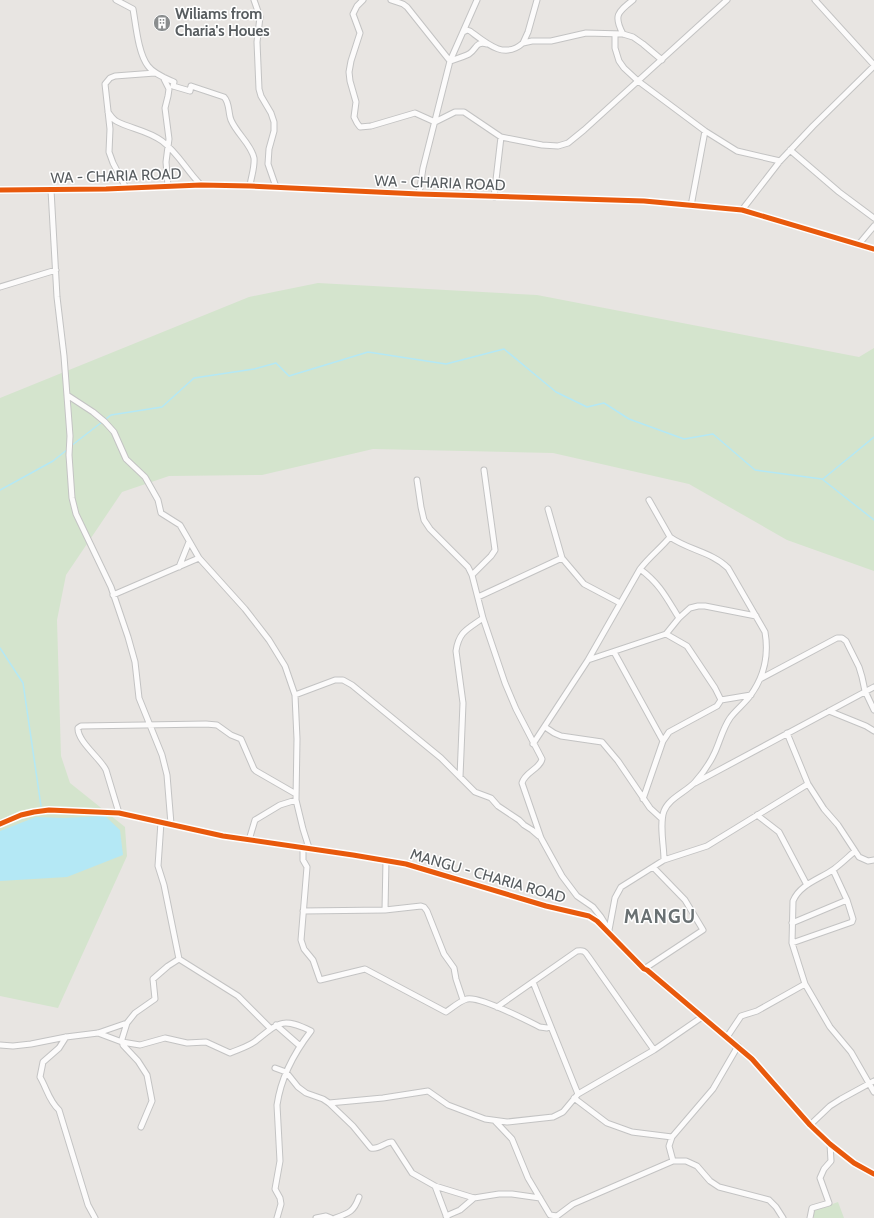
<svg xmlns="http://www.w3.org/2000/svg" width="874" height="1218" viewBox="0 0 874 1218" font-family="Cabin,sans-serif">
<rect width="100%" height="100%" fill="#e8e5e2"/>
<path fill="#d4e4cd" d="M 318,283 L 537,295 L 859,357 L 874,348 L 874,571 L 787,540 L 689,484 L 553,453 L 373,449 L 262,475 L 169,476 L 122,492 L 66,575 L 57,620 L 61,756 L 70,783 L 125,827 L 127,856 L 58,1008 L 0,996 L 0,398 L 249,297 Z
M 838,1202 L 844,1218 L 814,1218 L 813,1211 Z"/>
<path fill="#b4e8f5" d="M 105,816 L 120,830 L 123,855 L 67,877 L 0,881 L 0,831 L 36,817 L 63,818 Z"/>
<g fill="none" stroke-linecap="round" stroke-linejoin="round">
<path stroke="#b4e8f5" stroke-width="1.5" d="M 71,446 L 111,415 L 162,407 L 194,378 L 254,369 L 276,363 L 289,376 L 368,352 L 446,364 L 504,349 L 556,392 L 587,407 L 604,403 L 629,419 L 684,439 L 713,434 L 755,470 L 822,479 L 874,520
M 823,479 L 874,437
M 0,490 L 53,461 L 68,449
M 0,648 L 23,683 L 41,806"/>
<defs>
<path id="minor" d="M 116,0 L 133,9 C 136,25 138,53 148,66 C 154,74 165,78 174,82 L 173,86 L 190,91 L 191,86 L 224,97 C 230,103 228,113 231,120 C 237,134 251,144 254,158 C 255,167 251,177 250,186
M 254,0 L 260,17 L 257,42 L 259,89 L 261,96 L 271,113 L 274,122 L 274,131 L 269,149 L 268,164 L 276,187
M 363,0 L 357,6 L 353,14 L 360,33 L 351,61 L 349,72 L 350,81 L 356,102 L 354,117 L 357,123 L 360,127 L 371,126 L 415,113 L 435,122 L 455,112 L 464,112 L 501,137 L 542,145 L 558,146 L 568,143 L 584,130 L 727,0
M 391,0 L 403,4 L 407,7 L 450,61 C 456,59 463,57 469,54 C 477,49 475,41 487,44
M 537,0 L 528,32 L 523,43 L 532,41 L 551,41 L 586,33 L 623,34 L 633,37 L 643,44 L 662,60
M 815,0 L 874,65
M 463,32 L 467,30 L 470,31 C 486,43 504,60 523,43
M 615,34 L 615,48 L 619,61 L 624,68 L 638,81 L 705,131 L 737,151 L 780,161
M 623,34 C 613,15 618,12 633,0
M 163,77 L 169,89 L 168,96 L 165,108 L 169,139 L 166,162 L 168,186
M 108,112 C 110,115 113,119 116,121 C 131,129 147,130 162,141 C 179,154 186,170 201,185
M 790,150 L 839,192 L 874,218
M 126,188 L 113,163 L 109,152 L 110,129 L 105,84 L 110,78 L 115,76 L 155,73
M 0,190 L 106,189 L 201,185 L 250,186 L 419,194 L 644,201 L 742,210 L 874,249
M 51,190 L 57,297 L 64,356 L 70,436 L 69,455 L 72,498 L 76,514 L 111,587 L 128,637 L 135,662 L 139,698 L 162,755 L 167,775 L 171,824
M 419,194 L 423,168 L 450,61 L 477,0
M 494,197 L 501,137
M 691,206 L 705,131
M 742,210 L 780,161 L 813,126 L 874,66
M 859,244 L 874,226
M 0,287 L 56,270
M 67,395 L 93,412 L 105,422 L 114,432 L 126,459 L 145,477 L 158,500 L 161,513 L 180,525 L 199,558 L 245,609 L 269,640 L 285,666 L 295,695 L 297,739 L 296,800 L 303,829 L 309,848
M 417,480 L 421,507 L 424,520 L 430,529 L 468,567 L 472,575 L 483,618 L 505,683 L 516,709 L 542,759 C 540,769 525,772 522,783 L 541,838 L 562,876 L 577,896 L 593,907 L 601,917 L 609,930
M 562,558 L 584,584 L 620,603
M 179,567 L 189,542
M 640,569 C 660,584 666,597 679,618
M 472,575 L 491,556 L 495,550 L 484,470
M 113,595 L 199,558
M 478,597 L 562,558 L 548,509
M 666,634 L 687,646 L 715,688 L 721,700
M 614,652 L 663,741
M 588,660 L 666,634 L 679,618 L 690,608 L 698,606 L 705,606 L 756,616
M 760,679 L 837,638 L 842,638 L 846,641 L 859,667 L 862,677 L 865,691 L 874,710
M 295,695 L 335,680 L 343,680 L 352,685 L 441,758 L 475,792 L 491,798 L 498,806 L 519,820 L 524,825 L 532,830 L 539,836
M 829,711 L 866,726 L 874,731
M 545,727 L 554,733 L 561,736 L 602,742 L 618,761 L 650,808 L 662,819
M 787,733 L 808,784 L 824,809 L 838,825 L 859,857 L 868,861 L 874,860
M 533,744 L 588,660 L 640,569 C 649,557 661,548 670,537 L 649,500
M 460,777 L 463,703 L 456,651 C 459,631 468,629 483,618
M 695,783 L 874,687
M 643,799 L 663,741 L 669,732 L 717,706 L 721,700 L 751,695
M 119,813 L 106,770 C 101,759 77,741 78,728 L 81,726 L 206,724 L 217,725 L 231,735 L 241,739 L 254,769 L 256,771 L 296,794
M 757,815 L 779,832 L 807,885
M 161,822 L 158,866 L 164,885 L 179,959 L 238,996 L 271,1029
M 0,824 L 21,815 L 34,812 L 49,810 L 119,813 L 223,836 L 353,855 L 406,864 L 546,906 L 589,916 L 597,921 L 644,969 L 647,970 L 752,1059 L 810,1125 L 830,1144 L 854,1163 L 874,1174
M 249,840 L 255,820 L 280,805 L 296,800
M 303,847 L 303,860 L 307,867 L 301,940 L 304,949 L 313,960 L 320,980 L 365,969 L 446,1012 C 453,1007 460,1001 467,999 C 480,996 526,1020 540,1027 L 547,1028 L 550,1027
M 855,851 C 848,857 841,864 834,869 C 820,879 800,884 793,901 L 792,943 L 805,984 L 830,1027 L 851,1052 L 874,1092
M 664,860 C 664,845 659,824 664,811 C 669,798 686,792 695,782 C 703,773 710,763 715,752 C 720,741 723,728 730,718 C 736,710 744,704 750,696 C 764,677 769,655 765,632 L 728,568 C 712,552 688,550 670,537
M 385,910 L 386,860
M 303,911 L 385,910 L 421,906 L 424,907 L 427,911 L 444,954 L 454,968 L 456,979 L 463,1000
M 792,923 L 847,900
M 609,930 L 615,898 L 621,887 L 664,860 L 707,846 L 808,784
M 792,943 L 852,922 L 853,919 L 847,900 L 833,870
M 644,969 L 703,930 L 685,900 L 653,867
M 533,982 L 578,1094
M 497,1007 L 577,951 C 583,950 585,951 588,956 L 654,1050
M 276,1025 L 300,1046
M 98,1033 L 122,1042 L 140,1045 L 165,1038 L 187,1043 L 206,1042 L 230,1053 C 239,1049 251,1046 258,1039 C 280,1021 284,1018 311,1031 C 294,1053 281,1077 277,1105 L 280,1161 L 275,1189 L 280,1198 L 281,1204 L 277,1218
M 66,1037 L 59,1048 L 43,1062 L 40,1077 C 47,1089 49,1101 59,1110 L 88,1205 L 95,1218
M 727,1037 L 741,1016 L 757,1011 L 805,984
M 0,1045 L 13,1046 L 31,1044 L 66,1037 L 98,1033 L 127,1023
M 275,1068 L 286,1072 L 298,1087 L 306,1093 L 323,1099 L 329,1103 L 353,1126 L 371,1148 C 379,1150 385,1142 392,1142 L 412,1173 L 435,1186 L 474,1198 L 499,1194 L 512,1194 L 540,1198
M 574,1098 L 607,1123 L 632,1132 L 672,1137
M 329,1103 L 383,1098 L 428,1091 L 448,1105 L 485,1119 L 507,1122 L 553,1117 L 563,1112 L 578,1094 L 654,1050 L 702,1017
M 495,1121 L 512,1139 L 528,1178 L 550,1215 L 557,1216 L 573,1204 L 673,1161 L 686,1161 L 697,1166 L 710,1181 L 719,1187 L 769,1200 L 776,1207 L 783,1218
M 810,1125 L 830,1106 L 841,1099 L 874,1081
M 141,1127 L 152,1101 L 147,1075 L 138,1061 L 123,1045 L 122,1039 L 127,1023 L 135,1013 L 155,999 L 153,979 L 168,966 L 179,959
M 673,1161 L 669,1146 L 672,1137 L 713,1089 L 738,1046
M 435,1186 L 447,1218
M 446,1216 L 460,1210 L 474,1198
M 316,1218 L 326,1216 L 331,1218
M 335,1218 C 350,1213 354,1211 359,1197
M 810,1218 L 812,1208 L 829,1203 L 820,1178 L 824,1169 L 831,1161 L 830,1144"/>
</defs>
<use href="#minor" stroke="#c3c3c3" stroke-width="7"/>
<use href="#minor" stroke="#fcfbfb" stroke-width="5"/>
<defs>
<path id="cycleway" d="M 0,190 L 106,189 L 201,185 L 250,186 L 419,194 L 644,201 L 742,210 L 874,249
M 0,824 L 21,815 L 34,812 L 49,810 L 119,813 L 223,836 L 353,855 L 406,864 L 546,906 L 589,916 L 597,921 L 644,969 L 647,970 L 752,1059 L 810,1125 L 830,1144 L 854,1163 L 874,1174"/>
</defs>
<use href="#cycleway" stroke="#fff" stroke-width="8"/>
<use href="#cycleway" stroke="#e8590c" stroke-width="5"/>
</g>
<defs>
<symbol id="building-disc" viewBox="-11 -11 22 22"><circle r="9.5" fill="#8a8d8e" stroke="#fff"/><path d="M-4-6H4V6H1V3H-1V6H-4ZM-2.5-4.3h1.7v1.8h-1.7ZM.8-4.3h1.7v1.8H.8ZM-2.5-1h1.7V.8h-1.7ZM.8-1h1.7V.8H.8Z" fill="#fff"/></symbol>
</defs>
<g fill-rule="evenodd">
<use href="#building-disc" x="152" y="13" width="20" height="20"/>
</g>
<g text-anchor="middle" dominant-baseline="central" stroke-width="3" stroke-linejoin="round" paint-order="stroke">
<g font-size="15" font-weight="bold" fill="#585d60" stroke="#fff" text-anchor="start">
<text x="175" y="14">Wiliams from<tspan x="175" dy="17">Charia's Houes</tspan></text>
</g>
<g font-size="15" fill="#585d60" stroke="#fff">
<text transform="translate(116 176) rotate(-2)">WA - CHARIA ROAD</text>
<text transform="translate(440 183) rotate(2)">WA - CHARIA ROAD</text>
<text transform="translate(488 876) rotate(16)">MANGU - CHARIA ROAD</text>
</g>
<g font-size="19" font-weight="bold" letter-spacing="1" fill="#697072" stroke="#fff">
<text x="660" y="916">MANGU</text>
</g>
</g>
</svg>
